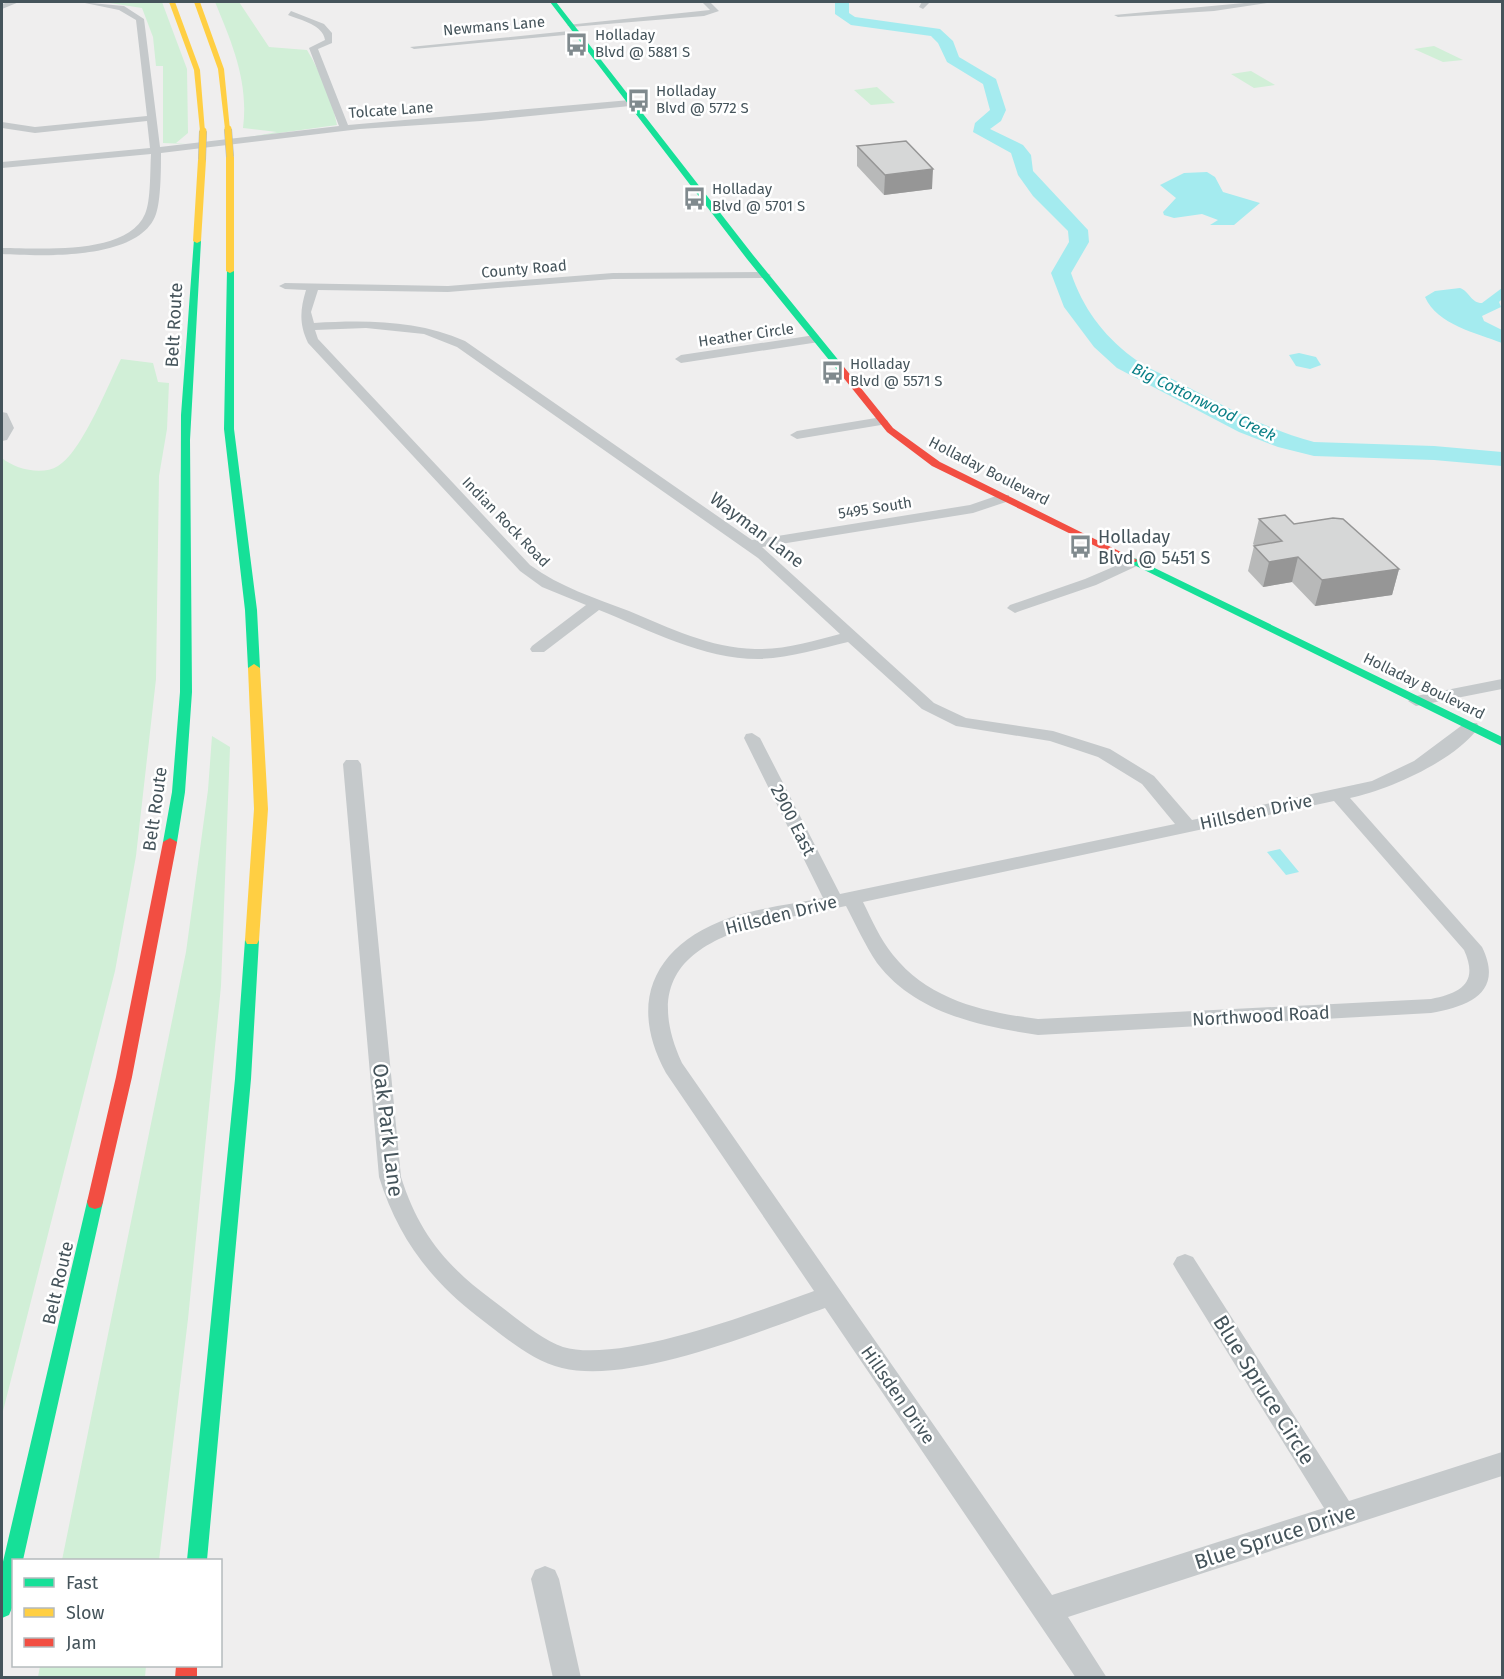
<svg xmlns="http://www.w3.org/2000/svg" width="1504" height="1679" viewBox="0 0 1504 1679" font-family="'Fira Sans',sans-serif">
<rect width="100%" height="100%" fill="#efeeee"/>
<path fill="#d1efd7" d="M 103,2 L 162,2 L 187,69 L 188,133 L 176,143 L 187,144 L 163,143 L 163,66 L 156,66 L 153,37 L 142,8 Z
M 215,2 L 239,2 L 269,47 L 307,50 C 321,73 332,100 337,125 L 244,138 L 277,132 L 243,128 C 249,82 232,43 215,2 Z
M 1434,46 L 1463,60 L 1443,62 L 1414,49 Z
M 1251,71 L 1275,85 L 1254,88 L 1231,74 Z
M 877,87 L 895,103 L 871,105 L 854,90 Z
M 121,359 L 153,363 L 158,382 L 169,383 L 167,429 L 159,476 L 156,679 L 136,856 L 115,971 L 2,1415 L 2,458 C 15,469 42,476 58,466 C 82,452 108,385 121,359 Z
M 212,736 L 230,747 L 221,986 L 188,1319 L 159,1560 L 62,1560 L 186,952 L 208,790 Z
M 40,1666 L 146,1666 L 145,1677 L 38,1677 Z"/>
<path fill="#a4ebef" d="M 1207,172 L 1215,177 L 1223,192 L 1260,203 L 1234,225 L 1210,225 L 1218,220 L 1202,214 L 1174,218 L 1164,215 L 1163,212 L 1176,198 L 1160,185 L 1184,173 Z
M 1460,288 C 1470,292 1471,303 1482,303 L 1502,288 L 1502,299 L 1499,302 L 1501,307 L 1482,316 L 1484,321 L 1502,330 L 1502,343 C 1477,333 1437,325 1425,297 L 1435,291 Z
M 1299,353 L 1316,357 L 1321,365 L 1310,369 L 1296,366 L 1289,355 Z
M 1280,849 L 1299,872 L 1286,875 L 1267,852 Z"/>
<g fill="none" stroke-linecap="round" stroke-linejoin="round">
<path fill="#a4ebef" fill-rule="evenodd" d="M 835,2 L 849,2 L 849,13 L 855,17 L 940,29 L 953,41 L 959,57 L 996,79 L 1006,110 L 1001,121 L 990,129 L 1023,145 L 1031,155 L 1033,171 L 1088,230 L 1089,242 L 1071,273 C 1083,308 1102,334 1132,357 C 1146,368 1165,375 1180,383 C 1224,406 1266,429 1314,442 L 1434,446 L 1502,452 L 1502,466 L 1434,460 L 1314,456 L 1278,447 L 1239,432 L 1117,368 L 1094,347 L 1064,307 L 1051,273 L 1069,242 L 1068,231 L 1033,196 L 1018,175 L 1011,153 L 973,132 L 975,123 L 990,110 L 983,84 L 947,62 L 938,43 L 931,36 L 851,25 L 835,14 Z"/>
<path fill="#c5c9cb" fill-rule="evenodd" d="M 9,2 L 19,2 L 2,9 L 2,4 Z
M 80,2 L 124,6 L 144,19 L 160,147 L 339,126 L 309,48 L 325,40 C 323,25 301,20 288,15 L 291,11 L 324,24 L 332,33 L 332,43 L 318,49 L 348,125 L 630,100 L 634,103 L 630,106 L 481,121 L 360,129 L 161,153 C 161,168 161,200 156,214 C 140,261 41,256 2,254 L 2,248 C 39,248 127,256 145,214 C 151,202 150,169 151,154 L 2,168 L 2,162 L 150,148 L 147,121 L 35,133 L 2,128 L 2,122 L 35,127 L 147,116 L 136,20 L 119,10 Z
M 702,2 L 710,2 L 719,11 L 704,16 L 571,27 L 567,25 L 710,10 Z
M 922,2 L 930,2 L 923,9 L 919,7 Z
M 1255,2 L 1273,2 L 1214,11 L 1118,17 L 1114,15 Z
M 579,30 L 576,34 L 414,49 L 410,47 Z
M 613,273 L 765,272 L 771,275 L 765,278 L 613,279 L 448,292 L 318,290 L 311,312 L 314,323 C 366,320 417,320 465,341 L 752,540 L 970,505 L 999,495 L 1009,495 L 1009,501 L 973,513 L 762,547 L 934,703 L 966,718 L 1053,731 L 1110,749 L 1154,776 L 1192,820 L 1372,781 L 1414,761 L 1465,723 L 1477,723 L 1479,727 C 1456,760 1389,790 1350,798 L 1482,947 C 1504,992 1470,1006 1431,1013 L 1038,1035 C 979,1026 915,1013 877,963 C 865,945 856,925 846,906 C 759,924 624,937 682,1063 L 1052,1595 L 1324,1508 L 1177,1271 L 1173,1264 L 1177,1257 L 1185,1254 L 1193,1257 L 1349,1501 L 1502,1452 L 1502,1476 L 1068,1617 L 1107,1678 L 1076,1678 L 825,1308 C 758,1332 630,1385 562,1368 C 531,1361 501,1334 477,1316 C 428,1278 397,1235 379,1177 L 343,764 L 346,760 L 358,760 L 361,764 L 401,1177 C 418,1231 445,1265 491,1299 C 510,1313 541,1340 563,1347 C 620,1364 756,1312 814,1291 L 666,1073 C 627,1002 654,945 729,918 C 758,908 792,904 823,898 L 744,738 L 746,734 L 752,733 L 760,738 L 840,894 L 1175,824 L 1142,784 L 1098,757 L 1050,741 L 956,726 L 922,709 L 848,642 C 819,649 789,658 758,659 C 703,659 649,630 599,610 L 544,652 L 532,652 L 530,649 L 532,646 L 586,605 L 542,587 L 520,571 L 308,343 C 299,324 300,310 306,290 L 285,289 L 279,286 L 285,283 L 448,286 ZM 366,328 L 424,334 L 457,347 L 758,558 L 840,634 C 813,641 784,650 755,649 C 710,648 670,628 629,611 C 595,598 560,587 530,565 L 318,339 L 315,330 ZM 1334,801 L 1464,950 C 1479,983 1461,993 1431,999 L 1038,1019 C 983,1012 929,1000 893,955 C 880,939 872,920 863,902 Z
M 815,335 L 819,336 L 819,342 L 681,363 L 675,359 L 681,355 Z
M 2,412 L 7,413 L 14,428 L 7,440 L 2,441 Z
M 882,417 L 888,421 L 887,424 L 797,439 L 790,435 L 797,431 Z
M 1134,558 L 1139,559 L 1141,562 L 1139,565 L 1096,585 L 1020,611 L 1015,613 L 1007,608 L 1010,605 L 1085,579 Z
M 1502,679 L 1502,689 L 1416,706 L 1408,701 L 1416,696 Z
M 545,1566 L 555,1570 L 559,1579 L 581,1678 L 553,1678 L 531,1579 L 535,1570 Z"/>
<path fill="#16e098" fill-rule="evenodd" d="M 550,2 L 556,2 L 753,255 L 844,367 L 844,371 L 838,371 L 747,259 Z
M 194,239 L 201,241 L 190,440 L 192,692 L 185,792 L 177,842 L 170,846 L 163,842 L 172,792 L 180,692 L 181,415 Z
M 227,269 L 234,271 L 234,429 L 257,610 L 260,668 L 254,672 L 248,668 L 245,610 L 224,429 Z
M 1132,557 L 1502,737 L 1502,746 L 1128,562 L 1128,558 Z
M 252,935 L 257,936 L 259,940 L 251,1079 L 207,1560 L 187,1560 L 235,1079 L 245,940 L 247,936 Z
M 95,1195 L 101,1197 L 103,1202 L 23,1560 L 14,1560 L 12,1608 L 9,1615 L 2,1618 L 2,1566 L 87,1202 L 89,1197 Z"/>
<path fill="#ffcf43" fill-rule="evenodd" d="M 169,2 L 175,2 L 200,70 L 205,132 L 200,131 L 194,70 Z
M 194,2 L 200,2 L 224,69 L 230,130 L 225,129 L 218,69 Z
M 230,155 L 234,157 L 234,271 L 230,273 L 226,271 L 226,157 Z
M 202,158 L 206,160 L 201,241 L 197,243 L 193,241 L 198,160 Z
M 254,664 L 260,668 L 268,809 L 259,940 L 257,944 L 247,944 L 245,940 L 254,809 L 248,668 Z"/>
<path fill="#f24e42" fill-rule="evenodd" d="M 838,367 L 844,367 L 893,428 L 940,462 L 1137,560 L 1136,562 L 1128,562 L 932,466 L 887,432 L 838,371 Z
M 170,838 L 177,842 L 132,1077 L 103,1202 L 101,1207 L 95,1209 L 89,1207 L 87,1202 L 116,1077 L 163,842 Z
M 176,1666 L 197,1666 L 197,1678 L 175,1678 Z"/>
<defs>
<path id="slow-bridge" d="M 228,129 L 230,157
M 202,160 L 203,131"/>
</defs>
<use href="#slow-bridge" stroke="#b3babe" stroke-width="8" stroke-linecap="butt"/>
<use href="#slow-bridge" stroke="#ffcf43" stroke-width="7"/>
</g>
<path fill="#b8b9b9" d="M 857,146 L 932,189 L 884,195 L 857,166 Z
M 1259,519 L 1294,524 L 1399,569 L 1392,595 L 1315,606 L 1292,582 L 1263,587 L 1248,571 L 1254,546 L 1255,546 L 1253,544 Z"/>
<path fill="#969696" d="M 933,169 L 932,189 L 884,195 L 885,175 Z
M 1298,557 L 1292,582 L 1263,587 L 1269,562 Z
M 1399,569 L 1392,595 L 1315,606 L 1322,580 Z"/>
<path fill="#d6d7d7" stroke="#969696" stroke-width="1.5" d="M 906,141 L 933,169 L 885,175 L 857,146 Z
M 1285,515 L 1294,524 L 1333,518 L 1343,519 L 1399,569 L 1322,580 L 1298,557 L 1269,562 L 1254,546 L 1282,541 L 1259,519 Z"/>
<defs>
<symbol id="bus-bare" viewBox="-9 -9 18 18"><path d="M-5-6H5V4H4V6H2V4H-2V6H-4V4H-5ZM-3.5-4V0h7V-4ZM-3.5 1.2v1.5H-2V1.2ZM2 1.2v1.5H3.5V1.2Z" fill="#808a8e" stroke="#fff" stroke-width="2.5" paint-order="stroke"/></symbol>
</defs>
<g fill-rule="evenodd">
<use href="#bus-bare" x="560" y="28" width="33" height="33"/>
<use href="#bus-bare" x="622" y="84" width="33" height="33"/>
<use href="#bus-bare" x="678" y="182" width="33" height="33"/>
<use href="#bus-bare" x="816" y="356" width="33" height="33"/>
<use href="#bus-bare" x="1064" y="530" width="33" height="33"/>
</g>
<g text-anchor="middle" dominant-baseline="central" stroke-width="5" stroke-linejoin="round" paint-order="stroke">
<g font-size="15" fill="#45545b" stroke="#fff">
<text transform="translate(494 26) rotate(-5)">Newmans Lane</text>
<text transform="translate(391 110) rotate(-4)">Tolcate Lane</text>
<text transform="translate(524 269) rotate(-5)">County Road</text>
<text transform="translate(746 335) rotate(-8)">Heather Circle</text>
<text transform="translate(989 471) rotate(27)">Holladay Boulevard</text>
<text transform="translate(875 508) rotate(-9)">5495 South</text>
<text transform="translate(506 522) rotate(46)">Indian Rock Road</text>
<text transform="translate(1424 686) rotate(26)">Holladay Boulevard</text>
</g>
<g font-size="15" fill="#45545b" stroke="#fff" text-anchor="start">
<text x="595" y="35">Holladay<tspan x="595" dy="17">Blvd @ 5881 S</tspan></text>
<text x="656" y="91">Holladay<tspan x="656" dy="17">Blvd @ 5772 S</tspan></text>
<text x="712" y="189">Holladay<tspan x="712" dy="17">Blvd @ 5701 S</tspan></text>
<text x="850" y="364">Holladay<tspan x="850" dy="17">Blvd @ 5571 S</tspan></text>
</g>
<g font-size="16" font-style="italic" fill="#097f86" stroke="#fff">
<text transform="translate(1204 402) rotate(26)">Big Cottonwood Creek</text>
</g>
<g font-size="18" fill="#45545b" stroke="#fff">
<text transform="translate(174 325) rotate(-87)">Belt Route</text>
<text transform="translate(757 530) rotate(37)">Wayman Lane</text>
<text transform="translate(155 809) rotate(-82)">Belt Route</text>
<text transform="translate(1256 812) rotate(-12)">Hillsden Drive</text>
<text transform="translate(793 820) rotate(63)">2900 East</text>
<text transform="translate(781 915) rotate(-14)">Hillsden Drive</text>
<text transform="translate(1261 1016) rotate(-3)">Northwood Road</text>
<text transform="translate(58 1283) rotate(-77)">Belt Route</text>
<text transform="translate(898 1395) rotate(55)">Hillsden Drive</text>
</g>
<g font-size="18" fill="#45545b" stroke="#fff" text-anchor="start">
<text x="1098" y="537">Holladay<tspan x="1098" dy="21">Blvd @ 5451 S</tspan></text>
</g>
<g font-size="21" fill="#45545b" stroke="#fff">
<text transform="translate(388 1130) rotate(83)">Oak Park Lane</text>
<text transform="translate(1264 1390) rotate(58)">Blue Spruce Circle</text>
<text transform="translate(1275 1537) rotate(-18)">Blue Spruce Drive</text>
</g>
</g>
<rect width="1504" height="1679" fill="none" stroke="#45545b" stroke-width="6"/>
<rect x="12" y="1559" width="210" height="108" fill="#ffffff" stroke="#b5bbbd" stroke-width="1.5"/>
<rect x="24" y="1578" width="30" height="9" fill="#16e098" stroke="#b5bbbd" stroke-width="1.5"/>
<text x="66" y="1589" font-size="18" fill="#45545b">Fast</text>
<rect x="24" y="1608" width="30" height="9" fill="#ffcf43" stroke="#b5bbbd" stroke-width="1.5"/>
<text x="66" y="1619" font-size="18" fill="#45545b">Slow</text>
<rect x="24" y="1638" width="30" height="9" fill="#f24e42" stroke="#b5bbbd" stroke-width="1.5"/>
<text x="66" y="1649" font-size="18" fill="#45545b">Jam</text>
</svg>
